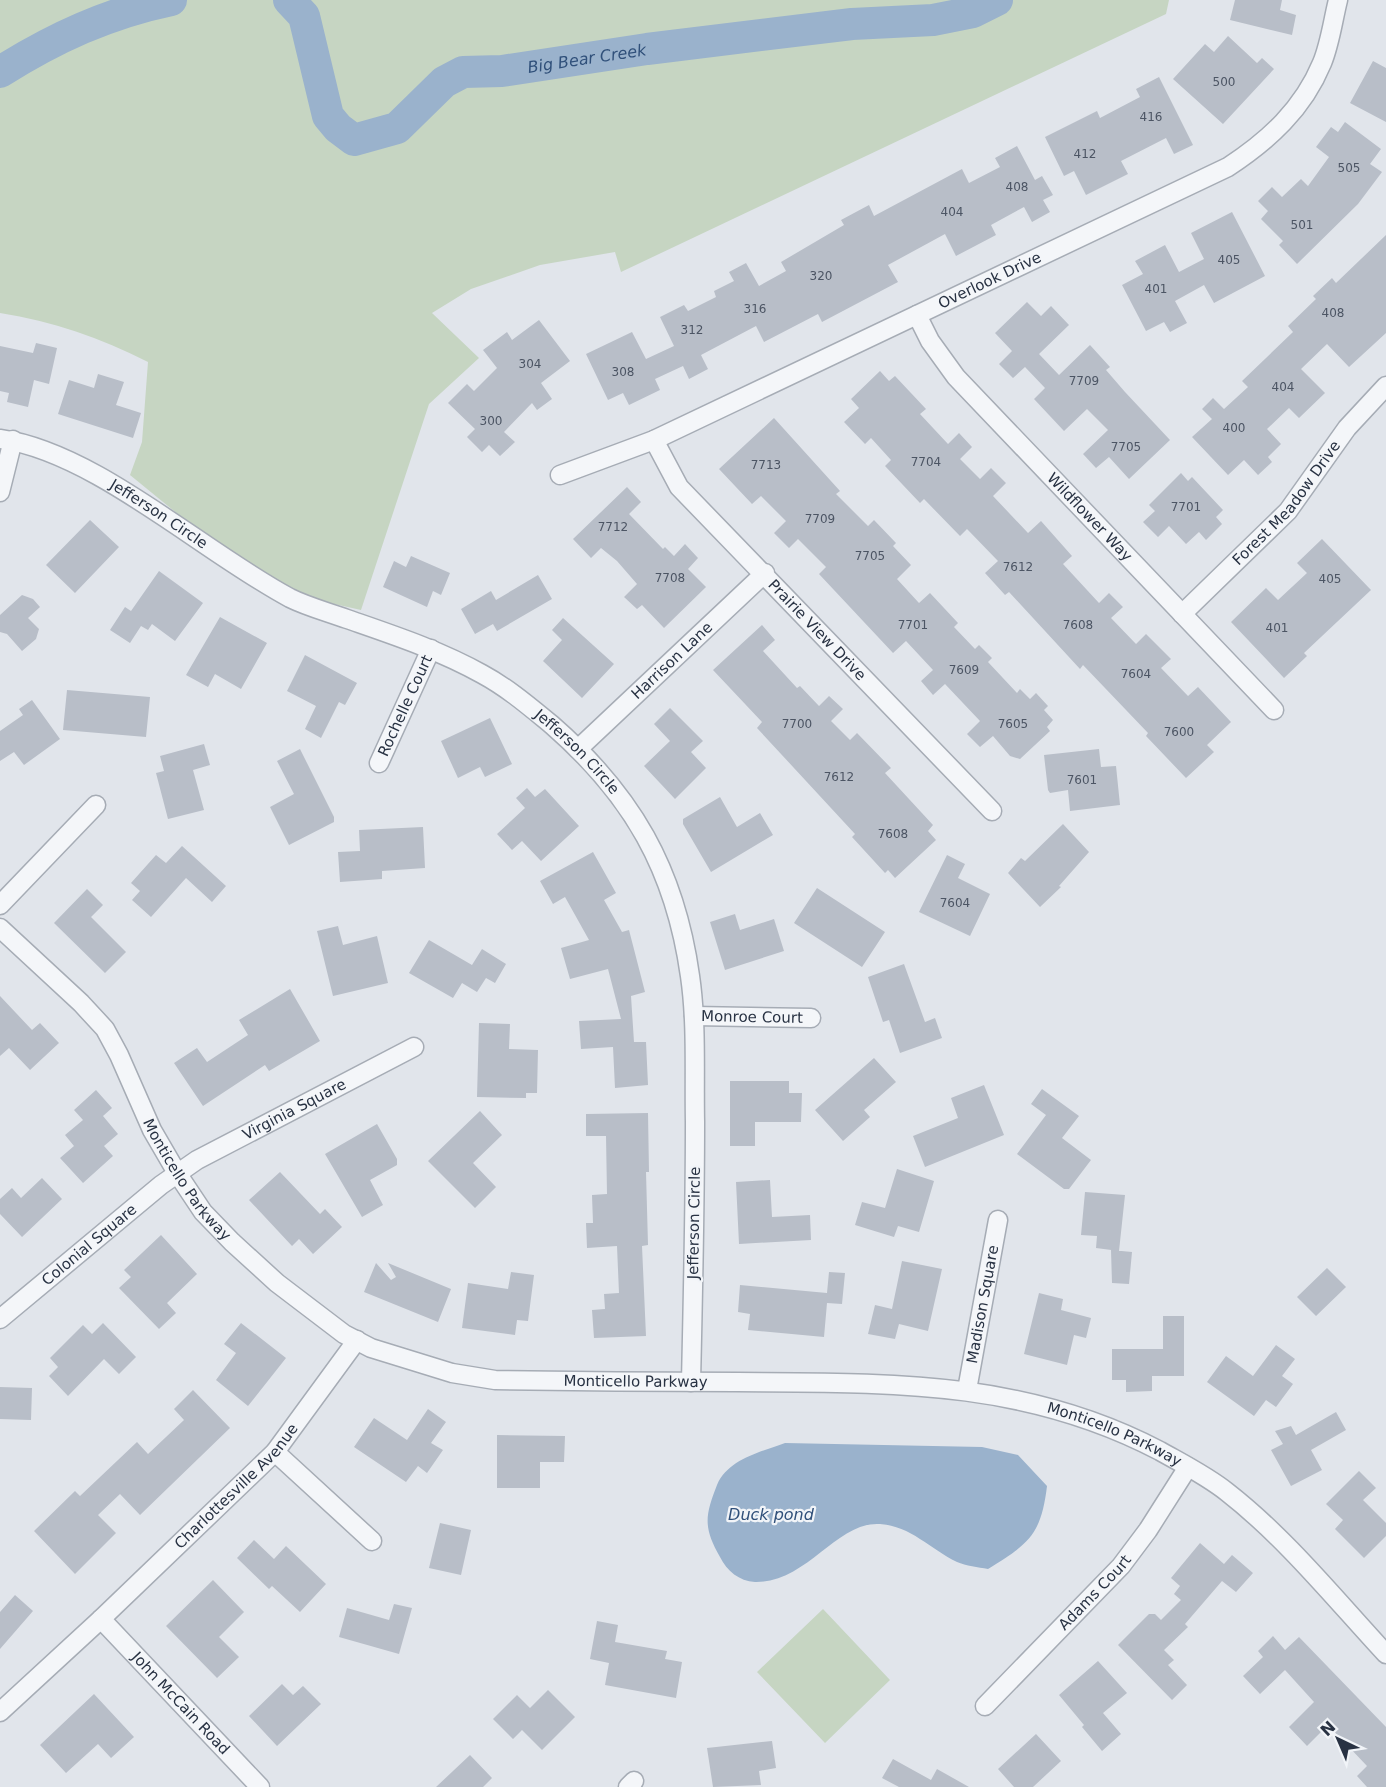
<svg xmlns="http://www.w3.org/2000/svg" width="1386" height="1787" viewBox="0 0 1386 1787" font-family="'DejaVu Sans',sans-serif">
<rect width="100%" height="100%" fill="#e1e5eb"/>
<path fill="#c6d5c2" d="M 0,0 L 1169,0 L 1166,14 L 621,272 L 615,252 L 540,265 L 471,289 L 432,313 L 479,358 L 429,404 L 361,610 L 303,597 L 190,524 L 130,475 L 142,442 L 148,362 C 100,338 53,321 0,313 Z
M 823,1609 L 890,1680 L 825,1743 L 757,1672 Z"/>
<path fill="#9ab2cc" d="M 785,1443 L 982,1447 L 1018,1455 L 1047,1486 C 1041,1536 1028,1544 988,1569 C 978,1567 966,1566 957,1562 C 930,1549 911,1526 880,1524 C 837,1521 807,1583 755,1582 C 739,1581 727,1571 720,1557 C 703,1527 705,1516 717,1485 C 728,1459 761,1452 785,1443 Z"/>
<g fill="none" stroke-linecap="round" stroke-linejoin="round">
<g stroke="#9ab2cc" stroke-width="32">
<path id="s1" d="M 289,0 L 304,16 L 328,116 L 338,128 L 354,140 L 397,128 L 444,82 L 463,72 L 502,71 L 647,49 L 852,24 L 933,20 L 973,12 L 997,0"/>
<path d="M 0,72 C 54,38 108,13 171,0"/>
</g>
</g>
<path fill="#b8bec8" d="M 1235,0 L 1282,0 L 1280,10 L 1296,15 L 1292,35 L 1230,20 Z
M 1228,36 L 1257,63 L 1262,58 L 1274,69 L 1223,124 L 1173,79 L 1205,44 L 1214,52 Z
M 1373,61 L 1386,68 L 1386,122 L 1350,103 Z
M 1159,77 L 1193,145 L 1174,154 L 1166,138 L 1121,161 L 1128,174 L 1086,195 L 1074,171 L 1064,176 L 1045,137 L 1097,111 L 1100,118 L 1140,97 L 1136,89 Z
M 1345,122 L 1381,149 L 1370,164 L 1382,172 L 1358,204 L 1297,264 L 1279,245 L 1283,241 L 1261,219 L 1268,211 L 1258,201 L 1272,187 L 1282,197 L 1301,179 L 1308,186 L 1329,157 L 1316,147 L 1331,127 L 1338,132 Z
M 1017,146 L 1035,180 L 1042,176 L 1053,195 L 1043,200 L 1050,212 L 1032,222 L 1024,207 L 991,225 L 996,235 L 956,256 L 945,234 L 888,265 L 898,282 L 822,322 L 818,314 L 764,342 L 756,326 L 701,355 L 708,369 L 689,379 L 683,366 L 655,379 L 660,390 L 629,405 L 623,393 L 608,400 L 586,354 L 632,332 L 646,359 L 674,346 L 660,317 L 684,305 L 688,311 L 716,297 L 714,291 L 734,281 L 729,272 L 746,263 L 759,286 L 786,271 L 781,262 L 844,225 L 841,220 L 869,205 L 874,216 L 962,169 L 969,183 L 1000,167 L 995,158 Z
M 1232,212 L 1265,276 L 1214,303 L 1204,285 L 1175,301 L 1187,323 L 1170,332 L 1164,322 L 1146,331 L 1122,285 L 1143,274 L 1135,261 L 1165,245 L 1179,272 L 1204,259 L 1191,233 Z
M 1386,235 L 1386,333 L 1349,367 L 1327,344 L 1301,369 L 1325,393 L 1299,418 L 1289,408 L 1267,429 L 1281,444 L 1268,457 L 1272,462 L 1258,475 L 1244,460 L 1228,475 L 1192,437 L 1212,419 L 1202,409 L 1213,398 L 1224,409 L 1248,387 L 1242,381 L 1293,332 L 1288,326 L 1316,299 L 1313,296 L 1332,278 L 1336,283 Z
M 1027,302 L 1041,316 L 1051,306 L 1069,325 L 1039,354 L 1059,375 L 1090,345 L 1110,367 L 1106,370 L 1125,392 L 1170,440 L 1129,479 L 1109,457 L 1096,468 L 1083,454 L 1108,430 L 1087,409 L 1064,431 L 1034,399 L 1045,388 L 1025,367 L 1013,378 L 999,364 L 1012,351 L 995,333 Z
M 539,320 L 570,361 L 541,383 L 552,399 L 537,410 L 532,403 L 504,432 L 515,442 L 500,456 L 489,445 L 482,452 L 467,437 L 475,429 L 448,403 L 467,384 L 474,391 L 497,368 L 483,350 L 507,332 L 512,340 Z
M 36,343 L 57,348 L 49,384 L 34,380 L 28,407 L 7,402 L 9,393 L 0,391 L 0,346 L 33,353 Z
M 880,371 L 889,381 L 895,376 L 926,409 L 920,414 L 948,444 L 959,433 L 972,447 L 960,459 L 980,479 L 991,468 L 1006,483 L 993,496 L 1028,533 L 1041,521 L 1072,556 L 1063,564 L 1099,603 L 1109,593 L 1123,607 L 1111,618 L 1136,644 L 1146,634 L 1171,659 L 1161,668 L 1188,696 L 1198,687 L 1231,722 L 1207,745 L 1214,752 L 1186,778 L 1146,736 L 1148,733 L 1083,665 L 1080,669 L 1009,592 L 1005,595 L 985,573 L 998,561 L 967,529 L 960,536 L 924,499 L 920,503 L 885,466 L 891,460 L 871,438 L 865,444 L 844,422 L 859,408 L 851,399 Z
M 98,374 L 124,382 L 116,405 L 141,413 L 133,438 L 58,414 L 69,380 L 94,388 Z
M 774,418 L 840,491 L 836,494 L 868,526 L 874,520 L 896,543 L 893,546 L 911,565 L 897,579 L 919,603 L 930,593 L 958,623 L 954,627 L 975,649 L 979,645 L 992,658 L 988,662 L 1017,693 L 1020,689 L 1030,699 L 1036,693 L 1048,706 L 1044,710 L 1053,720 L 1047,727 L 1050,731 L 1020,759 L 1010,756 L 993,736 L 980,747 L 967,734 L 980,721 L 945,684 L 933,695 L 921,681 L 933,670 L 906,641 L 893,653 L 819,574 L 826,567 L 798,539 L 789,548 L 774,533 L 786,521 L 761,496 L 752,504 L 719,469 Z
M 1181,473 L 1188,481 L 1192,477 L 1223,510 L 1216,517 L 1222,524 L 1206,540 L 1199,532 L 1186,544 L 1169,526 L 1158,537 L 1143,522 L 1155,511 L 1149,505 Z
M 627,487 L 641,502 L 629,514 L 663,549 L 665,547 L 674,556 L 685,544 L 698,558 L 688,569 L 706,587 L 664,628 L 642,605 L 637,609 L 624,597 L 637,584 L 617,561 L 601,548 L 591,558 L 573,539 Z
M 90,520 L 119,547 L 75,593 L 46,565 Z
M 1322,539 L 1371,590 L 1304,653 L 1307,656 L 1284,678 L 1231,622 L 1266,588 L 1278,600 L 1307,573 L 1297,563 Z
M 411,556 L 450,573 L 441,595 L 433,591 L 427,607 L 383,587 L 394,561 L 406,567 Z
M 159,571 L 203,603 L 175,641 L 152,624 L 148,630 L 141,626 L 130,643 L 110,630 L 125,607 L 131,611 Z
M 538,575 L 552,599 L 497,631 L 493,624 L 475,634 L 461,609 L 491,591 L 496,600 Z
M 22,595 L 33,599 L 40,607 L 28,618 L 39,629 L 36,639 L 22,651 L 7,634 L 0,632 L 0,615 Z
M 220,617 L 267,643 L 241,689 L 215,674 L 208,687 L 186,675 Z
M 563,618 L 614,664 L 582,698 L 543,661 L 562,640 L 552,630 Z
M 762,625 L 775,640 L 763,651 L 797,688 L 800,686 L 819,706 L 829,696 L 843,709 L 831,721 L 850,740 L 857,733 L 891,768 L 885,773 L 933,825 L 928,831 L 936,840 L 895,878 L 888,870 L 885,873 L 852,837 L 855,834 L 757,728 L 762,722 L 713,670 Z
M 305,655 L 357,683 L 345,705 L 339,702 L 321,738 L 305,729 L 316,706 L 287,691 Z
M 67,690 L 150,697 L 146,737 L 63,730 Z
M 32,700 L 60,739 L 24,765 L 14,752 L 0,761 L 0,731 L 23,715 L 19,709 Z
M 670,708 L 703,741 L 691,752 L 706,768 L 675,799 L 644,766 L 670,741 L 654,724 Z
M 490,718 L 512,764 L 485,777 L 480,767 L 458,778 L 441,741 Z
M 204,744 L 210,765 L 193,770 L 204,810 L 168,819 L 156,773 L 164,771 L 160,756 Z
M 300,749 L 334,817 L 334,822 L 289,845 L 270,807 L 294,794 L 277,761 Z
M 1099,749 L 1101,767 L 1116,766 L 1120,805 L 1070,811 L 1068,790 L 1050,793 L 1048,790 L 1044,755 Z
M 527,788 L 535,797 L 545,789 L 579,826 L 541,861 L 522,841 L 512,850 L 497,834 L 525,808 L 516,798 Z
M 720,797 L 737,827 L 760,813 L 773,835 L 711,872 L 683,824 L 683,819 Z
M 1063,824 L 1089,852 L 1059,886 L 1061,887 L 1040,907 L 1008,873 L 1021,858 L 1025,861 Z
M 423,827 L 425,868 L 382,871 L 382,879 L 340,882 L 338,852 L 360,851 L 359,830 Z
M 182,846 L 226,886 L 212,902 L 186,878 L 151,917 L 132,900 L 140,891 L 131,883 L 156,855 L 166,863 Z
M 593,852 L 616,893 L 604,900 L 622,932 L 629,930 L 645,992 L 631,996 L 634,1042 L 646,1042 L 648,1085 L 615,1088 L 613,1047 L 581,1049 L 579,1021 L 621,1019 L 608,969 L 570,979 L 561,948 L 589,940 L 565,897 L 553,904 L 540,881 Z
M 947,855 L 965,864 L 958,878 L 990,894 L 970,936 L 919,912 Z
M 817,888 L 885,932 L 862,967 L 794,923 Z
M 87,889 L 103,905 L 91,917 L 126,952 L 105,973 L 54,923 Z
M 735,914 L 740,930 L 774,919 L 784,951 L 725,970 L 710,922 Z
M 338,926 L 343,945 L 377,936 L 388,983 L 333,996 L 317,931 Z
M 429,940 L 472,965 L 482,949 L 506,964 L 495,983 L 486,978 L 477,992 L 462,983 L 453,998 L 409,973 Z
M 904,964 L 925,1022 L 935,1018 L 942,1038 L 900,1053 L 889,1020 L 883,1022 L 868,977 Z
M 290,989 L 320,1041 L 269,1071 L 265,1065 L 203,1106 L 174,1063 L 197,1048 L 207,1062 L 248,1035 L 239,1020 Z
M 0,996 L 32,1030 L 40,1023 L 59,1043 L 30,1070 L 9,1048 L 0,1056 Z
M 479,1023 L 510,1024 L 509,1049 L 538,1050 L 537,1093 L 526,1093 L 526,1098 L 477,1097 Z
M 874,1058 L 896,1082 L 864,1110 L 870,1117 L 843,1141 L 815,1110 Z
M 730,1081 L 789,1081 L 789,1093 L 802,1093 L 801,1122 L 755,1122 L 755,1146 L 730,1146 Z
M 984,1085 L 1004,1135 L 925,1167 L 913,1136 L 958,1118 L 951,1098 Z
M 1042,1089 L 1079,1116 L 1062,1138 L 1091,1160 L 1069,1189 L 1064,1189 L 1017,1154 L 1046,1115 L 1031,1104 Z
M 96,1090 L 112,1108 L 103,1116 L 118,1134 L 104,1146 L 113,1156 L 83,1183 L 60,1158 L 74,1146 L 65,1135 L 83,1120 L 74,1110 Z
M 480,1111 L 502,1135 L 473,1163 L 496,1187 L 475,1208 L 428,1161 Z
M 648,1113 L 649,1172 L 646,1172 L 648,1245 L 642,1246 L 646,1336 L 594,1338 L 592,1310 L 605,1309 L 604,1294 L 619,1293 L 617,1246 L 587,1248 L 586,1223 L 593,1223 L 592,1195 L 607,1194 L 606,1136 L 586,1136 L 586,1114 Z
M 377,1124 L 397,1159 L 397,1165 L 370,1180 L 383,1205 L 362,1217 L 325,1154 Z
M 897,1169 L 934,1181 L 919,1232 L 898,1226 L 894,1237 L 855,1225 L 862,1202 L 885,1208 Z
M 280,1172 L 320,1214 L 325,1209 L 342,1227 L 313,1254 L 299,1239 L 292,1246 L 249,1200 Z
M 42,1178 L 62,1199 L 22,1237 L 0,1214 L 0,1199 L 12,1188 L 21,1198 Z
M 770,1180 L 772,1217 L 810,1215 L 811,1240 L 739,1244 L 736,1182 Z
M 1085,1192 L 1125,1195 L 1119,1251 L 1096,1248 L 1097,1236 L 1081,1235 Z
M 161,1235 L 197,1274 L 167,1303 L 176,1313 L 159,1329 L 119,1288 L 131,1277 L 124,1270 Z
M 1111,1250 L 1132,1252 L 1129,1284 L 1112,1283 Z
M 902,1261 L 942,1269 L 928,1331 L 899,1324 L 895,1339 L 868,1334 L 875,1305 L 892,1309 Z
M 376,1263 L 391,1280 L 396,1277 L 388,1263 L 451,1289 L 438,1322 L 364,1292 Z
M 1327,1268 L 1346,1287 L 1316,1316 L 1297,1297 Z
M 511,1272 L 534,1275 L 528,1321 L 517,1320 L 515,1335 L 462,1328 L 468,1283 L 508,1289 Z
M 829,1272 L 845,1273 L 842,1304 L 827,1303 L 824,1337 L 748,1330 L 750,1314 L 738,1312 L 740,1285 L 827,1293 Z
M 1039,1293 L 1063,1299 L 1061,1310 L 1091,1318 L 1086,1338 L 1074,1335 L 1067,1365 L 1024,1354 Z
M 1163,1316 L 1184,1316 L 1184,1376 L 1152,1376 L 1152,1391 L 1126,1392 L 1126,1380 L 1112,1380 L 1112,1349 L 1163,1349 Z
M 103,1323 L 136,1357 L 119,1374 L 104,1359 L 68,1396 L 49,1376 L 58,1367 L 50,1358 L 83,1325 L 92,1334 Z
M 241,1323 L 286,1358 L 248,1406 L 216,1380 L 236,1353 L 224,1344 Z
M 1276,1345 L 1295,1359 L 1282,1376 L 1293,1384 L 1276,1407 L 1266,1400 L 1254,1416 L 1207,1382 L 1226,1356 L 1253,1376 Z
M 0,1387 L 32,1388 L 31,1420 L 0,1419 Z
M 193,1390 L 230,1428 L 140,1515 L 120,1494 L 98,1515 L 116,1533 L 75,1574 L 34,1531 L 75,1491 L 80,1496 L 137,1442 L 148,1454 L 184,1420 L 174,1409 Z
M 428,1409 L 446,1422 L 431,1443 L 443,1450 L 427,1473 L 418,1466 L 406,1482 L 354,1447 L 374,1418 L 407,1440 Z
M 1336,1412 L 1346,1430 L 1311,1450 L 1322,1470 L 1291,1486 L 1271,1450 L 1283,1444 L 1275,1431 L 1291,1426 L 1296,1435 Z
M 497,1435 L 565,1436 L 564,1462 L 540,1462 L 540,1488 L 497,1488 Z
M 1359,1471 L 1376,1488 L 1363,1500 L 1386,1523 L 1386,1536 L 1364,1558 L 1335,1529 L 1343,1520 L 1326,1504 Z
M 440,1523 L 471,1530 L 461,1575 L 429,1568 Z
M 254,1540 L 274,1559 L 286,1546 L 326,1584 L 300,1612 L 272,1586 L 269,1589 L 237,1558 Z
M 1200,1543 L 1224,1564 L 1232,1555 L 1253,1573 L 1236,1592 L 1222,1581 L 1185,1624 L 1188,1627 L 1164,1650 L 1174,1660 L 1168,1665 L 1187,1685 L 1172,1700 L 1118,1645 L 1149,1614 L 1155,1614 L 1161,1620 L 1181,1600 L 1174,1594 L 1180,1586 L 1171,1578 Z
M 213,1580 L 244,1612 L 219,1637 L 239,1657 L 217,1678 L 166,1626 Z
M 15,1595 L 33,1611 L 0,1649 L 0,1612 Z
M 394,1604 L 412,1608 L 399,1654 L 339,1637 L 347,1608 L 389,1620 Z
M 597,1621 L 618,1625 L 615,1642 L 667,1651 L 665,1659 L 682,1662 L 676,1698 L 605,1685 L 609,1663 L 590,1659 Z
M 1273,1636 L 1285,1650 L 1299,1637 L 1386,1727 L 1386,1787 L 1367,1787 L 1357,1776 L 1367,1766 L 1328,1725 L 1307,1746 L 1289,1727 L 1314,1702 L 1285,1670 L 1260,1694 L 1243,1676 L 1263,1657 L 1258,1651 Z
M 1098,1661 L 1127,1693 L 1103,1713 L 1121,1734 L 1102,1751 L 1082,1727 L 1084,1725 L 1059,1695 Z
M 282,1684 L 293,1695 L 303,1686 L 321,1704 L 277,1746 L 249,1716 Z
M 548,1690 L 575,1717 L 542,1750 L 522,1730 L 513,1739 L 493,1719 L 517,1695 L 530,1708 Z
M 94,1694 L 134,1737 L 111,1758 L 98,1744 L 66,1773 L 40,1745 Z
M 1036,1734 L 1061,1761 L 1033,1787 L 1014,1787 L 998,1769 Z
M 772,1741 L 776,1768 L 759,1771 L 761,1785 L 713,1787 L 707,1748 Z
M 470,1755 L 492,1778 L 483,1787 L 436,1787 Z
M 893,1759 L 931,1780 L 937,1769 L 969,1787 L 899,1787 L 882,1778 Z"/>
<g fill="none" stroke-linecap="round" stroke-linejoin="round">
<defs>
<g id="minor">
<path id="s2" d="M 917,315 L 930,341 L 956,377 L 1274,710"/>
<path id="s3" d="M 0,439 C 95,452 203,552 290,598 C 308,607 328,612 347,619 C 393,635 439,650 482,674 C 508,688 530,707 552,725 C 632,795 675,869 690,976 C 697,1024 694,1074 695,1122 C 695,1209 693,1296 691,1382"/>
<path id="s4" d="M 654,440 L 679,487 L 992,811"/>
<path id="s5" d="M 560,475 L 654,440 L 1228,167 C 1269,140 1303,109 1322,63 C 1330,44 1333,20 1338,0"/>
<path d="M 0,492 L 13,440"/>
<path id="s6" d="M 1182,614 L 1288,511 L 1347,428 L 1386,386"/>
<path id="s7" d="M 578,749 L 765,573"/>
<path id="s8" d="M 379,763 L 431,649"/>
<path d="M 0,905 L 96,805"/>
<path id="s9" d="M 0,928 L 81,1003 L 105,1029 L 119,1055 L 152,1130 L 177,1173 L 203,1212 L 232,1242 L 277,1283 L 344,1334 L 371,1348 L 452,1373 L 495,1380 C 576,1381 656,1382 737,1382 C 887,1383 1023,1379 1160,1451 C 1183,1464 1207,1476 1227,1492 C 1286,1538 1335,1599 1386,1654"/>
<path id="s10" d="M 694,1016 L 811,1018"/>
<path id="s11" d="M 0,1319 L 161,1185 L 197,1160 L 414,1047"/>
<path id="s12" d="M 967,1390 L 998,1220"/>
<path d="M 275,1452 L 372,1541"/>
<path id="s13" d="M 101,1619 L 260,1787"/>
<path id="s14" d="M 985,1706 L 1121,1566 L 1148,1530 L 1188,1467"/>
<path id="s15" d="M 0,1712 L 101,1619 L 275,1452 L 357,1340"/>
<path d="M 628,1787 L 634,1781"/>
</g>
</defs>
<use href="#minor" stroke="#a6acb5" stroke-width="21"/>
<use href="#minor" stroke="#f4f6f9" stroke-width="18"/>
</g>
<g text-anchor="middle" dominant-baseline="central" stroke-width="4.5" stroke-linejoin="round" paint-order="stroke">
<g font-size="12" fill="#4c5564">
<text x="1224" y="82">500</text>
<text x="1151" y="117">416</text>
<text x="1085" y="154">412</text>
<text x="1349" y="168">505</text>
<text x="1017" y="187">408</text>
<text x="952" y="212">404</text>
<text x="1302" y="225">501</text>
<text x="1229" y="260">405</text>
<text x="821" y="276">320</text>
<text x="1156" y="289">401</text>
<text x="755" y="309">316</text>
<text x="1333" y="313">408</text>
<text x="692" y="330">312</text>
<text x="530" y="364">304</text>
<text x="623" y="372">308</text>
<text x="1084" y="381">7709</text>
<text x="1283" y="387">404</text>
<text x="491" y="421">300</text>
<text x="1234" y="428">400</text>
<text x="1126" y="447">7705</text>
<text x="926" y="462">7704</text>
<text x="766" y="465">7713</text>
<text x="1186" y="507">7701</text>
<text x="820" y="519">7709</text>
<text x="613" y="527">7712</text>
<text x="870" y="556">7705</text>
<text x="1018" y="567">7612</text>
<text x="670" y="578">7708</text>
<text x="1330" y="579">405</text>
<text x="913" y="625">7701</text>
<text x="1078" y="625">7608</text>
<text x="1277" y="628">401</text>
<text x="964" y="670">7609</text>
<text x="1136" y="674">7604</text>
<text x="797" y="724">7700</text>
<text x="1013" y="724">7605</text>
<text x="1179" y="732">7600</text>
<text x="839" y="777">7612</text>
<text x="1082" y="780">7601</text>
<text x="893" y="834">7608</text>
<text x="955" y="903">7604</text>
</g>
<g font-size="15" fill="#283243" stroke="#f1f4f8">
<text stroke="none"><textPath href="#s5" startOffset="472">Overlook Drive</textPath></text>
<text stroke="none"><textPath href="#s6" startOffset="153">Forest Meadow Drive</textPath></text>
<text stroke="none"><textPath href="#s3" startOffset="177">Jefferson Circle</textPath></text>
<text stroke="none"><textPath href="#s2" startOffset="267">Wildflower Way</textPath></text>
<text stroke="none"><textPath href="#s4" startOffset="252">Prairie View Drive</textPath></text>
<text stroke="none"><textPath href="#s7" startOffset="129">Harrison Lane</textPath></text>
<text stroke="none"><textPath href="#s8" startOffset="63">Rochelle Court</textPath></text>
<text stroke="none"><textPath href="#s3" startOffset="663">Jefferson Circle</textPath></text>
<text stroke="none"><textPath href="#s10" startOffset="58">Monroe Court</textPath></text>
<text stroke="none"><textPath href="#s11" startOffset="363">Virginia Square</textPath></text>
<text stroke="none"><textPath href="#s9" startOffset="318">Monticello Parkway</textPath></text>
<text transform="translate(694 1223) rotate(-89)">Jefferson Circle</text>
<text stroke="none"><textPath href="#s11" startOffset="116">Colonial Square</textPath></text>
<text stroke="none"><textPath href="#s12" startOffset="87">Madison Square</textPath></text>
<text stroke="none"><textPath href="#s9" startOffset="840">Monticello Parkway</textPath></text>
<text stroke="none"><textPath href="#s9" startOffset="1326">Monticello Parkway</textPath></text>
<text stroke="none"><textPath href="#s15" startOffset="327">Charlottesville Avenue</textPath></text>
<text stroke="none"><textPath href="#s14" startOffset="158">Adams Court</textPath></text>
<text stroke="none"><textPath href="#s13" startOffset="116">John McCain Road</textPath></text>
</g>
<g font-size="16" font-style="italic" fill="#30507a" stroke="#f1f4f8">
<text stroke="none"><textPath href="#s1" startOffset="417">Big Bear Creek</textPath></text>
<text x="771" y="1514">Duck pond</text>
</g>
</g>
<g transform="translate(1338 1739) rotate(316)" stroke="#f1f4f8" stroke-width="4.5" paint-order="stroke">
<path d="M0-4.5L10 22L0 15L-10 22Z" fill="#283243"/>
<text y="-9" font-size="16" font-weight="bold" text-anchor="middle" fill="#283243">N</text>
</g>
</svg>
